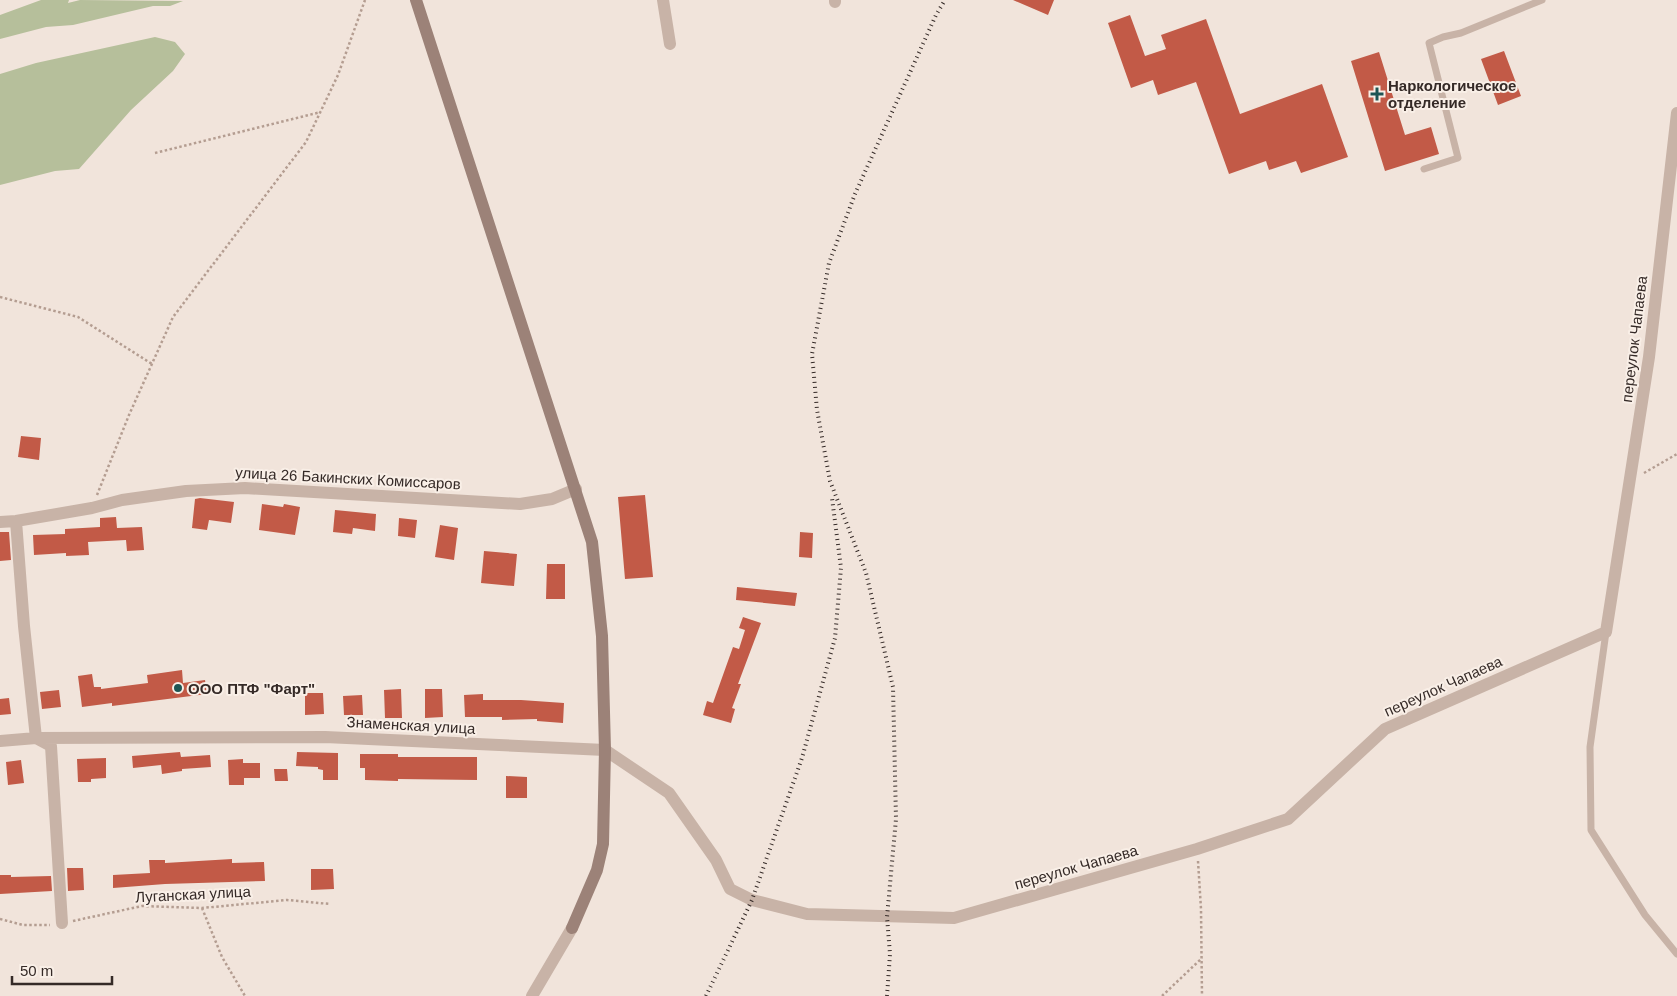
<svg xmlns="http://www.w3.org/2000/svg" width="1677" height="996" viewBox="0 0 1677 996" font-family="Helvetica,sans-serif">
<rect width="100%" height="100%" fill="#f1e4db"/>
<path fill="#b6bf9b" d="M 41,0 L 69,0 L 68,3 L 80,0 L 183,1 L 170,6 L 153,6 L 73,25 L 46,27 L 0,39 L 0,15 Z
M 155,37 L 175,42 L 185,54 L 173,71 L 131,110 L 79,169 L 55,171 L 0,185 L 0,74 L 36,63 Z"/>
<path fill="#c25a47" d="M 1013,0 L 1054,0 L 1048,15 Z
M 1130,15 L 1145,56 L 1166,49 L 1161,35 L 1206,19 L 1240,114 L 1322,84 L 1348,157 L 1301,173 L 1296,161 L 1269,170 L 1266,161 L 1229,174 L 1196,82 L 1158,95 L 1153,80 L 1131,88 L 1108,23 Z
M 1504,51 L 1521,96 L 1498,105 L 1481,59 Z
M 1379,52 L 1405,135 L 1431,127 L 1439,154 L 1385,171 L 1351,61 Z
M 21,436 L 41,438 L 39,460 L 18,457 Z
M 645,495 L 653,577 L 625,579 L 618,497 Z
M 200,498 L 234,502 L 231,523 L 209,520 L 207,530 L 192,528 L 195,499 Z
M 262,504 L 283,507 L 284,504 L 300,507 L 295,535 L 259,530 Z
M 335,510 L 376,514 L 375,531 L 353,528 L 352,534 L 333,532 Z
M 116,517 L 117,528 L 142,527 L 144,550 L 127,551 L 126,540 L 88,542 L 89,555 L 66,556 L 66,553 L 34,555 L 33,535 L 65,534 L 65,529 L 100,527 L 100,518 Z
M 399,518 L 417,520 L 415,538 L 398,536 Z
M 440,525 L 458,528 L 454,560 L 435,557 Z
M 0,532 L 9,532 L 11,560 L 0,561 Z
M 800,532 L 813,533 L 812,558 L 799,557 Z
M 484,551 L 517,554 L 514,586 L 481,583 Z
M 547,564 L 565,564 L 565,599 L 546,599 Z
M 737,587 L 797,593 L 795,606 L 736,600 Z
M 743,617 L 761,623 L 738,684 L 741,684 L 732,708 L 735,709 L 731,723 L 703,715 L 707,701 L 713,703 L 733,647 L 739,649 L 745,630 L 739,628 Z
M 182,670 L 183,683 L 205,680 L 207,694 L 112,706 L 112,703 L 82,707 L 78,676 L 92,674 L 94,687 L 101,687 L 101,689 L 148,683 L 147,675 Z
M 401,689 L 402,718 L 385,718 L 384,690 Z
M 425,689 L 442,689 L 443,717 L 425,718 Z
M 59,690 L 61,707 L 42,709 L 40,692 Z
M 305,693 L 323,693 L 324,714 L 305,715 Z
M 483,694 L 483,700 L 521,700 L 564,703 L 563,723 L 537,721 L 537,719 L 502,720 L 502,717 L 465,717 L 464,695 Z
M 362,695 L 363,715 L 344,715 L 343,696 Z
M 9,698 L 11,714 L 0,715 L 0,699 Z
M 180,752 L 181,757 L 210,755 L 211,767 L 182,769 L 182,771 L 162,774 L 161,765 L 133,768 L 132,756 Z
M 297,752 L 338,753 L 338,780 L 323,780 L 323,770 L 318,769 L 318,767 L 296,766 Z
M 360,754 L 398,754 L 398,757 L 477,757 L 477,780 L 398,779 L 398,781 L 365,780 L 365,768 L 360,768 Z
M 106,758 L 106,778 L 91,779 L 91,782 L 78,782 L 77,759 Z
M 243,759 L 243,763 L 260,763 L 260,778 L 244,778 L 244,785 L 229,785 L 228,760 Z
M 21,760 L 24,783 L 8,785 L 6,762 Z
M 274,769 L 287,769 L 288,781 L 275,781 Z
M 506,776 L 527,777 L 527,798 L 506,798 Z
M 232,859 L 232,863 L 264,862 L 265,881 L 165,884 L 113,888 L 113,875 L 150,873 L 149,860 L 165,860 L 165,863 Z
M 67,868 L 83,868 L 84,890 L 68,891 Z
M 311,869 L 333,869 L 334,889 L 311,890 Z
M 0,875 L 11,875 L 11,877 L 51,876 L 52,891 L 0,894 Z"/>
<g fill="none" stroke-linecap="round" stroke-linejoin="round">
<path stroke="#b49d91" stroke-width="2.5" stroke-dasharray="2.5 2.5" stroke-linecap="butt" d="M 155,153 L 321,112
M 0,297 L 78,317 L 152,364
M 1644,473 L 1677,454
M 97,495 L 129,415 L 173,317 L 306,142 L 338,75 L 365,0
M 1198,861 L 1201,909 L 1202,996
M 202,908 L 222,957 L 245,996
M 0,919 L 23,925 L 50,925
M 73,921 L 142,906 L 202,908 L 287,900 L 330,904
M 1162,996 L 1202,958"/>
<path stroke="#c8b3a7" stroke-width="7" d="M 1424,169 L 1458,158 L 1429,43 L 1443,37 L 1461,33 L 1542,0
M 1606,632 L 1590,747 L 1591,830 L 1645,915 L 1677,954"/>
<path stroke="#c8b3a7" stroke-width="12" d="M 663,0 L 670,44
M 835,0 L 835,2
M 16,521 L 24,626 L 36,738 L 51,746 L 62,923
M 0,522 L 16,521 L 92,508 L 122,500 L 186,491 L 245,488 L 520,504 L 552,499 L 576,489
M 0,741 L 36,738 L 325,737 L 605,750 L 669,793 L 716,860 L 730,889 L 752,900 L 807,914 L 954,918 L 1197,849 L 1288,819 L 1385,729 L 1606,632 L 1649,357 L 1677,113"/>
<path stroke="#c8b3a7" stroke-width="12" d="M 532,996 L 572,928"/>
<path stroke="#9c8278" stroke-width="12" d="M 416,0 L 592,542 L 602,636 L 605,750 L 603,844 L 597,870 L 572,928"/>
<path stroke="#352a27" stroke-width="4" stroke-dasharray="1 4" stroke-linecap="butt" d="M 706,996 L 752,900 L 802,758 L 835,638 L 841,568 L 832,498
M 887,996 L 890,954 L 887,917 L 896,819 L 893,687 L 866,573 L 830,481 L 817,410 L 812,354 L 829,263 L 855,194 L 936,15 L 945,0"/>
</g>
<g fill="#1e5554" stroke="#f9efe7" stroke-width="2">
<path d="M1374.5 86.5h5v5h5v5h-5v5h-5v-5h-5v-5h5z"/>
<circle cx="178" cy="688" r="5"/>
</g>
<g text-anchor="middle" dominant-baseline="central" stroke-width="4" stroke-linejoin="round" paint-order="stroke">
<g font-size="15" font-weight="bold" fill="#352a27" stroke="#f9efe7" text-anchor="start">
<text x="1388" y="85">Наркологическое<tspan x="1388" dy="17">отделение</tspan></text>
<text x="188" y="688">ООО ПТФ "Фарт"</text>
</g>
<g font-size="15" fill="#352a27" stroke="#f9efe7">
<text transform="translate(1634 339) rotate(-83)">переулок Чапаева</text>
<text transform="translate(348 478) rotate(3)">улица 26 Бакинских Комиссаров</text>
<text transform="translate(1443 686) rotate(-24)">переулок Чапаева</text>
<text transform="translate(411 725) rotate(3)">Знаменская улица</text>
<text transform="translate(1076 867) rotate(-16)">переулок Чапаева</text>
<text transform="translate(193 894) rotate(-3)">Луганская улица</text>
</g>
</g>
<path d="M12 976v8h100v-8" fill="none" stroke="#352a27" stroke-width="2.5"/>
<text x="20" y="976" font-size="15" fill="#352a27" stroke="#f9efe7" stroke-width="4" paint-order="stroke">50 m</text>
</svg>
